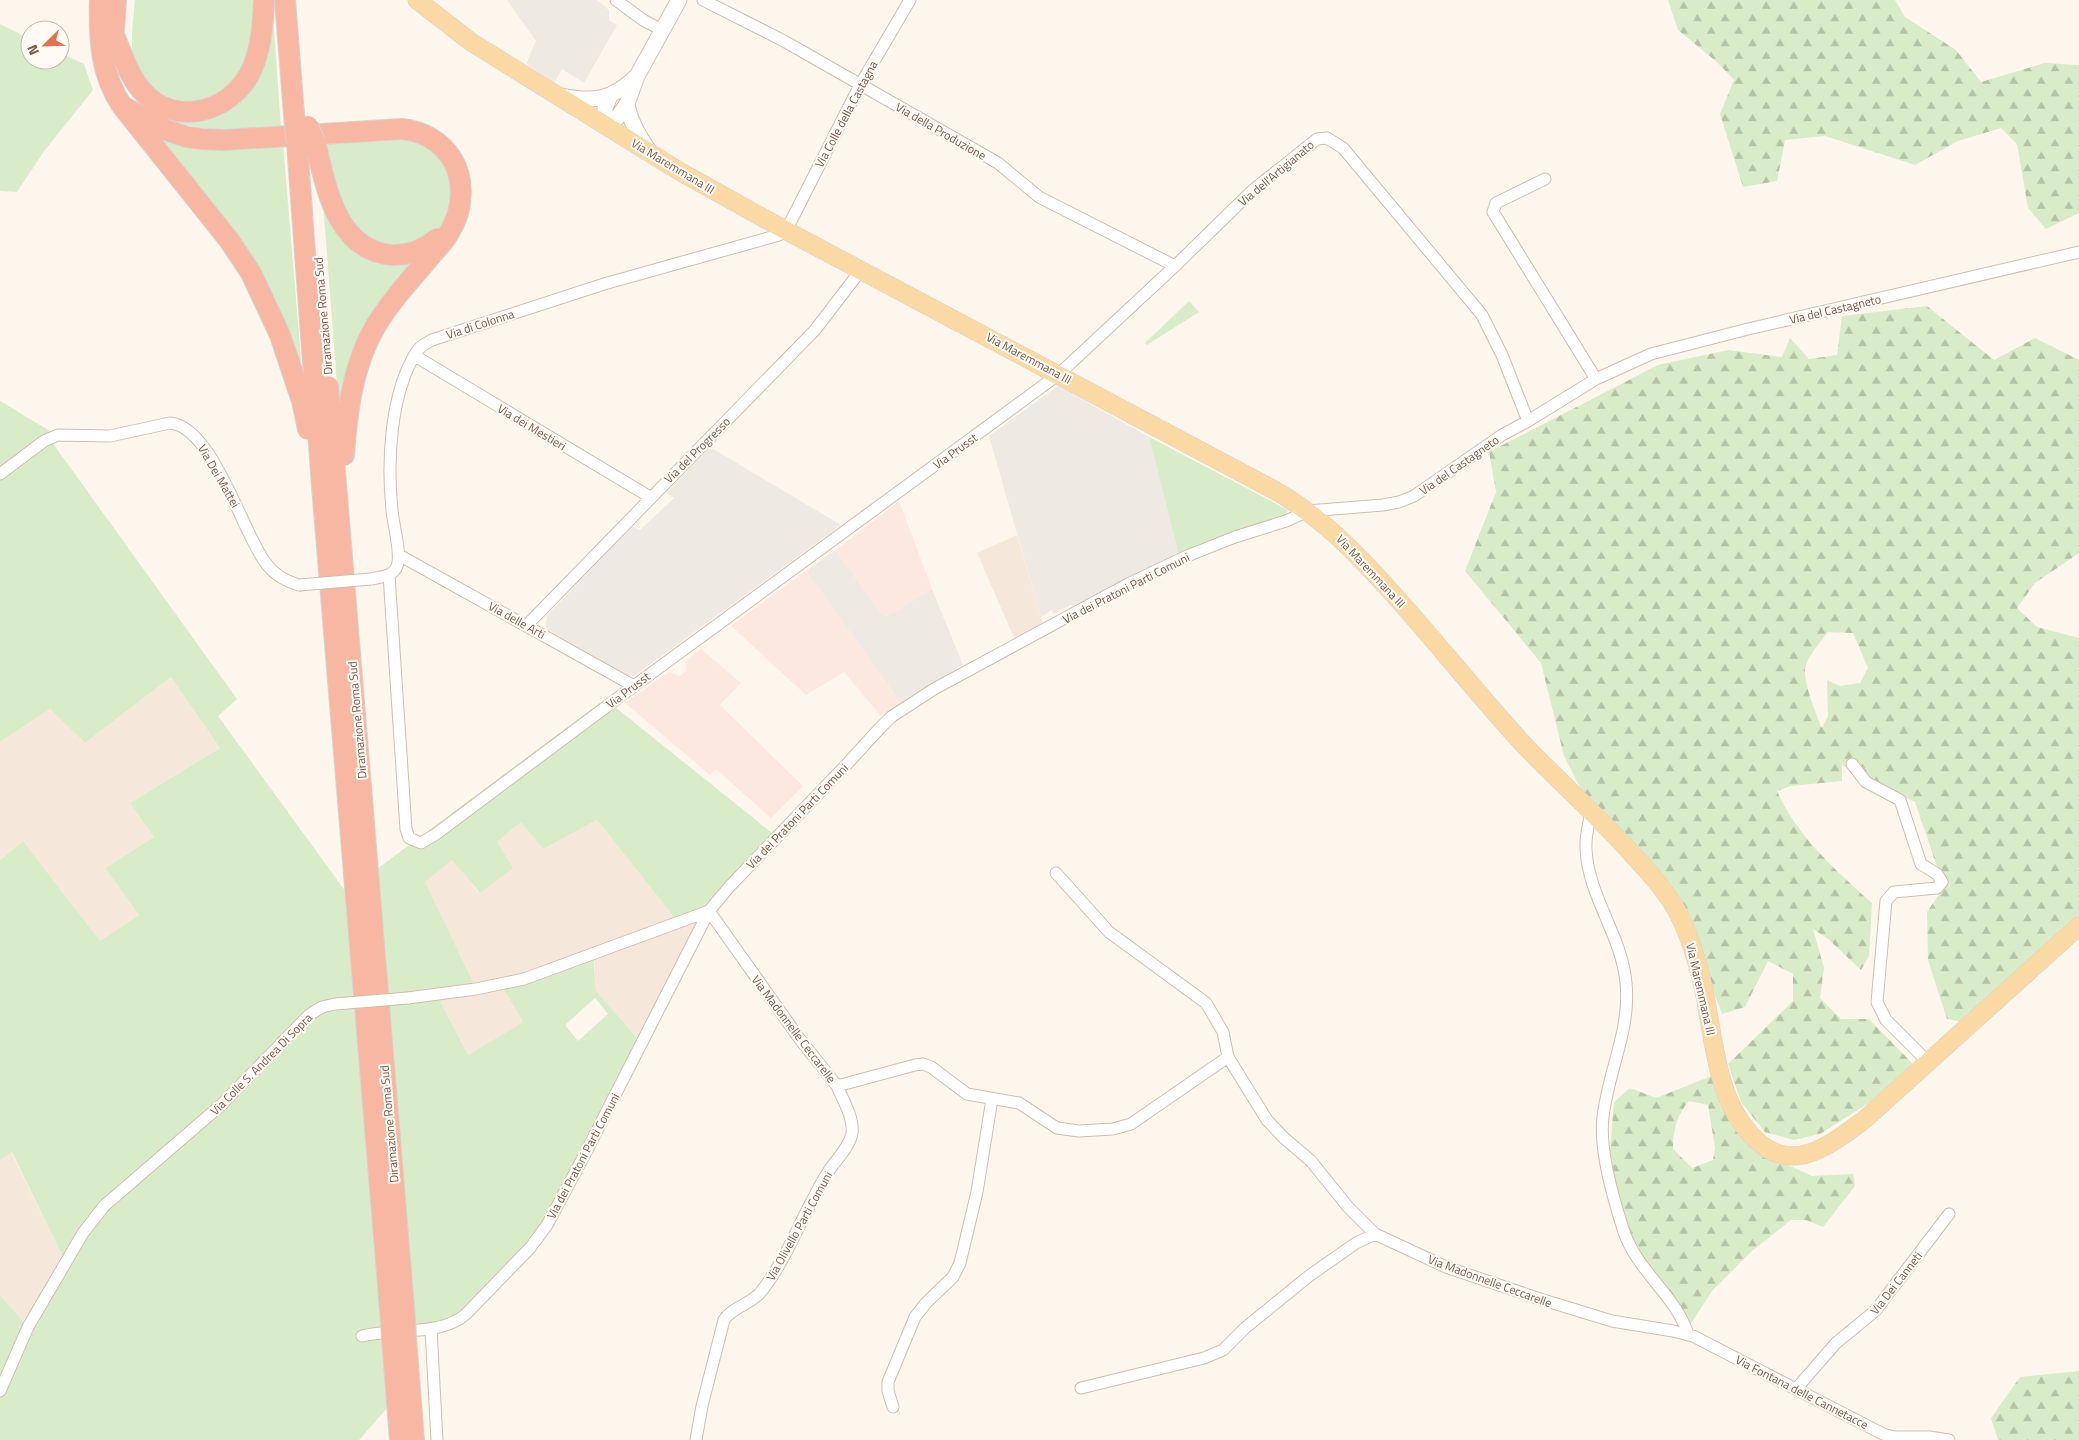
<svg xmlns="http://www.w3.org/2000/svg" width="2079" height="1440" viewBox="0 0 2079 1440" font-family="'Titillium Web',sans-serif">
<defs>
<pattern id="forest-firs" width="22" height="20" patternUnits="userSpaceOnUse" patternTransform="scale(1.25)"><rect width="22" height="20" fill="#d8ecc9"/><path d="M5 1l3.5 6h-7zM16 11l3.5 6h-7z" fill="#b4c2a5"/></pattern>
</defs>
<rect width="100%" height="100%" fill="#fdf6ec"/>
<path fill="#f5e8da" d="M 1017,535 L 1043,624 L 1015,640 L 977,553 Z
M 171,677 L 220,748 L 130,803 L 154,837 L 105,868 L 139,915 L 100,941 L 23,841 L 0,860 L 0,742 L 50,709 L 85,743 Z
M 597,820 L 678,922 L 709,911 L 641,1042 L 596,991 L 594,954 L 501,985 L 523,1022 L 468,1055 L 437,995 L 425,882 L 452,859 L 479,893 L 497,842 L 521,822 L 543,849 Z
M 11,1152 L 66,1264 L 28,1327 L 0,1295 L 0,1160 Z"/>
<path fill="#fde8e0" d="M 899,501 L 932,589 L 887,616 L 881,614 L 836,550 Z
M 806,571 L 901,703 L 881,716 L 844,672 L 806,695 L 731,626 Z
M 701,649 L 741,683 L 720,705 L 803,786 L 771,818 L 716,769 L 710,775 L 625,703 L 669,672 L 680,676 L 686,671 L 685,662 Z"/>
<path fill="#efe9e4" d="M 507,0 L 597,0 L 609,10 L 609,20 L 617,25 L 584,83 L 562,69 L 554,83 L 526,64 L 536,41 Z
M 1058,386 L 1149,437 L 1179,555 L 1076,607 L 1070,605 L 1054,614 L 1052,610 L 1041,617 L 989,436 Z
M 710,447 L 841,525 L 634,676 L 627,675 L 550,631 L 546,627 L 547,616 L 631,526 L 640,530 L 674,498 L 666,493 Z
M 836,550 L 881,614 L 887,616 L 932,589 L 963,665 L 956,668 L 957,670 L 901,703 L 806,571 Z"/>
<path fill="#d8ecc9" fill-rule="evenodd" d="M 135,0 L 258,0 L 253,40 L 241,72 L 224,92 L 194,105 L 168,99 L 147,84 L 134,63 L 132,51 L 132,32 Z
M 272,0 L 281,129 C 244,127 206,135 171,120 C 196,122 207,119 229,108 Z
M 0,24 L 30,39 L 30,60 L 60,60 L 60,53 L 84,64 L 93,90 L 45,150 L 17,192 L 0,191 Z
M 147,129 L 283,144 L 303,383 L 283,333 Z
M 393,135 L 426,144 L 442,160 L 452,183 L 451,206 L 441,227 L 433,236 L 388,249 L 349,228 L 321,140 Z
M 323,202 L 333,221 L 415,262 L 340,400 L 338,398 Z
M 1189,301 L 1199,312 L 1147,345 L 1145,343 Z
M 0,401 L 50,431 L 49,438 L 237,699 L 218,716 L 346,892 L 605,699 L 777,837 L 709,911 L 678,922 L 597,820 L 543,849 L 521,822 L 497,842 L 513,868 L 480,893 L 452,860 L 425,882 L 476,989 L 437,995 L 468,1055 L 523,1022 L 501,985 L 593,954 L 596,991 L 641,1042 L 547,1225 L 466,1314 L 406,1338 L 410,1382 L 359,1440 L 0,1440 L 0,1295 L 28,1327 L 66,1264 L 12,1152 L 0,1160 L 0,860 L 23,841 L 100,941 L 139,915 L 105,868 L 154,837 L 130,803 L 220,748 L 171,677 L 85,743 L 50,709 L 0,742 ZM 595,998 L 608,1014 L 578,1041 L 565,1025 Z
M 1149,437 L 1288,510 L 1285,517 L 1224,535 L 1179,555 Z"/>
<path fill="url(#forest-firs)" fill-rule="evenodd" d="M 1668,0 L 1895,0 L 1905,17 L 1956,50 L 1981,82 L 2045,63 L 2079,65 L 2079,213 L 2046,229 L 2028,208 L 2017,144 L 2001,128 L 1958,141 L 1915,165 L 1825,136 L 1785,140 L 1777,181 L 1743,187 L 1720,114 L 1734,80 L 1718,63 L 1678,30 Z
M 1927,306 L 1994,360 L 2035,338 L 2079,360 L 2079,553 L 2035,583 L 2017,608 L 2037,627 L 2079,638 L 2079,916 L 1963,1022 L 1947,1019 L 1928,960 L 1927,912 L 1944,887 L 1915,802 L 1861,777 L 1842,765 L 1842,781 L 1791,786 L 1777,791 C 1795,834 1837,872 1872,903 L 1869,956 L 1861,970 L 1828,939 L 1813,929 L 1824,968 L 1820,998 L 1841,1019 L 1869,1019 L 1912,1063 L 1892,1088 L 1820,1134 L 1794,1140 L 1765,1132 L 1741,1102 L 1728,1064 L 1793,1001 L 1793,974 L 1768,961 L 1745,1007 L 1722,1014 L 1675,890 L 1581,789 L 1564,756 L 1541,663 L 1465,571 L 1496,492 L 1489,452 L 1658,365 L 1728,350 L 1782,357 L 1790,338 L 1809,359 L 1837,355 L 1842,316 ZM 1828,632 L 1853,633 L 1868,668 L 1860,683 L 1840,686 L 1827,680 L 1828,716 L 1822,728 C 1816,715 1805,686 1805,672 C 1804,660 1821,641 1828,632 Z
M 1714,1075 L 1770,1157 L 1812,1176 L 1853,1174 L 1855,1186 L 1823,1227 L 1806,1220 L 1791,1220 L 1751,1252 L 1712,1291 L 1690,1325 L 1667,1298 L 1634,1250 L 1619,1207 L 1610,1151 L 1614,1102 L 1630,1088 L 1656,1098 ZM 1689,1101 L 1708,1105 L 1715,1148 L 1713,1160 L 1692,1168 L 1673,1149 C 1673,1130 1677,1115 1689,1101 Z
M 2079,1371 L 2079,1440 L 1998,1440 L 1991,1418 L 2020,1377 Z"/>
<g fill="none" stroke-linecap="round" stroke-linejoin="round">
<defs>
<path id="street" d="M 616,0 L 643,20 L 662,30
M 703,0 L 784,41 L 998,163 L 1039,197 L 1175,266
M 1545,179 L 1496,203 L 1493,212 L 1596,379
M 415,356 L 650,497
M 0,474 L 44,441 L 58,435 L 110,436 L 170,423 C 212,426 242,531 265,562 C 273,574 285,581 299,585
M 399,555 L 634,686
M 389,575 L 406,829 L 409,838 L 421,843 L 436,834 L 634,686 L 1059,374 L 1175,266 L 1253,190 L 1317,139 L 1327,138 L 1343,148 L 1482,315 L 1502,355 L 1528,421
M 371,579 C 381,577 394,576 397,566 C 402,555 393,524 392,510 C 387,462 390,393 417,351 C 420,346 427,343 432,340 L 604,284 L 779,235 L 791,221 L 860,85 L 910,0
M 527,625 L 815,330 L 861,270
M 1852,764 L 1866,782 L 1900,800 L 1921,864 L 1937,874 L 1942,882 L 1937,888 L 1894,892 L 1886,901 L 1877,1002 L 1886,1020 L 1928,1062
M 1591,811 C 1589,824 1585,836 1586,849 C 1588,896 1622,936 1626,983 C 1631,1029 1608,1072 1603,1117 C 1599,1150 1613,1197 1623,1229 C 1636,1271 1677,1296 1688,1335
M 1056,873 L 1109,932 L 1206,1003 L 1223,1032 L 1228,1057 L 1267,1120 L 1284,1138 L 1311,1161 L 1348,1207 L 1375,1234 L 1446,1267 L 1540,1299 L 1612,1321 L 1673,1331 L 1693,1336 L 1883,1434 L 1894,1437 L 1929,1437 L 1949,1440
M 709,911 L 799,1038 L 837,1086 L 915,1065 L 923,1064 L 931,1067 L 967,1094 L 1019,1103 L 1057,1128 L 1079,1131 L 1113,1129 L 1131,1124 L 1228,1057
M 408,998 L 476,989 L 524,979 L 709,911
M 431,1329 L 437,1440
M 362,1336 C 397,1327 440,1337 466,1314 L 530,1248 L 547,1225 L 585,1154 L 709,911 L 730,886 L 847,764 L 880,728 L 891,717 L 934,689 L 1128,584 L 1187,556 L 1235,537 L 1286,521 L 1308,511 L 1383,505 L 1399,502 L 1414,496 L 1502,435 L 1528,421 L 1596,379 L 1651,354 L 1748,329 L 2079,252
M 1081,1388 L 1204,1358 L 1223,1350 L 1245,1328 L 1309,1276 L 1356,1243 L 1375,1234
M 1796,1389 L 1836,1343 L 1875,1311 L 1949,1214
M 0,1391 L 28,1327 L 83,1233 L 104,1206 L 221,1105 L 309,1015 L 322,1007 L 335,1004
M 893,1407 L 888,1391 L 888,1382 L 915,1317 L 926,1303 L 953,1277 L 960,1263 L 977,1192 L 992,1099
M 696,1440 L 702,1406 L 724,1320 C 731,1308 749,1305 760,1293 C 790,1256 804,1208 830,1169 C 837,1159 850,1146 852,1133 C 854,1118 843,1100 837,1086"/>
<path id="secondary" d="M 561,96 C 593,102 611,101 636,77
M 610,96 L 605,108 L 605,124 L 612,122 L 617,118 L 627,104 L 637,76 L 679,0
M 627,104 C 630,122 639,137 650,152"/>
<path id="primary" d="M 417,0 L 471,42 L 679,171 L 785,230 L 1276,491 C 1323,518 1358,555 1394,595 C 1438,644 1480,697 1525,746 C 1557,779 1591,810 1623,844 C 1642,865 1663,886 1677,911 C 1692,939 1700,970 1706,1001 C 1715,1050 1719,1111 1762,1145 C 1798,1173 1835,1141 1864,1120 L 2079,926"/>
<path id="highway" d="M 100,0 C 99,38 100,73 122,106 L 229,240 L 251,273 L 280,335 L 302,401 L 308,429
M 285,0 L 295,127
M 113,33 C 122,53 129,78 145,94 C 177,126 228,112 249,75 C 261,53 263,25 264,0
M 113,45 L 116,0
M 122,106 L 166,130 L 187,137 L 202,139 L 224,140 L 402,129 C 422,131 441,141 452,159 C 465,180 463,210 450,231 C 445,241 436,249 429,258 C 410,280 390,302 375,327 C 353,365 347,411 344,455
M 315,142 C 326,185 335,249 391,255 C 408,256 424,250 437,239
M 297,143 L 322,486 L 391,1322
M 328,387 L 405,1320
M 406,1338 L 414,1440
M 392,1339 L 400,1440"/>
</defs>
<use href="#street" stroke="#d1beb0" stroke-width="13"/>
<use href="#secondary" stroke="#d6c0b0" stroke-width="17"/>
<use href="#primary" stroke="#dad1cd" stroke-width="19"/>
<use href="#highway" stroke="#dad1cd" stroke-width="22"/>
<use href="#street" stroke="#fff" stroke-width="11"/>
<use href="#secondary" stroke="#fff" stroke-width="15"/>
<use href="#primary" stroke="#fbd9a5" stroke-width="18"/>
<use href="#highway" stroke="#f7b7a3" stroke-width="20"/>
<defs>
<path id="street-bridge" d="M 299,585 L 371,579
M 335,1004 L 408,998"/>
<path id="highway-bridge" d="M 308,126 L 315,142
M 295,127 L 297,143
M 405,1320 L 406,1338
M 391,1322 L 392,1339"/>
</defs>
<use href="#street-bridge" stroke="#d1beb0" stroke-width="13" stroke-linecap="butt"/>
<use href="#highway-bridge" stroke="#dad1cd" stroke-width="22" stroke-linecap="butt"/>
<use href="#street-bridge" stroke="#fff" stroke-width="11"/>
<use href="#highway-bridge" stroke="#f7b7a3" stroke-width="20"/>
</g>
<g text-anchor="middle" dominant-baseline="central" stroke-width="4" stroke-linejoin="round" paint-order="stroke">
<g font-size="12" fill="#7a5c4d" stroke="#fffaf3">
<text transform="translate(846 114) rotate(-62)">Via Colle della Castagna</text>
<text transform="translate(941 131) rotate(30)">Via della Produzione</text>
<text transform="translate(673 166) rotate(31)">Via Maremmana III</text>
<text transform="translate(1276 173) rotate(-40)">Via dell'Artigianato</text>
<text transform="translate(1835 309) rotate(-13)">Via del Castagneto</text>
<text transform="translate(323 316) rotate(-95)">Diramazione Roma Sud</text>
<text transform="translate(480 324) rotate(-18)">Via di Colonna</text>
<text transform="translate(1029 358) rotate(28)">Via Maremmana III</text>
<text transform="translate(532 427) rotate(31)">Via dei Mestieri</text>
<text transform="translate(697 450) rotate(-45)">Via del Progresso</text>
<text transform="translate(955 451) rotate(-36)">Via Prusst</text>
<text transform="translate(1459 465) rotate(-35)">Via del Castagneto</text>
<text transform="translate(219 476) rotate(60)">Via Dei Mattei</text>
<text transform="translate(1371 571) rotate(47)">Via Maremmana III</text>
<text transform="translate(1126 588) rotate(-27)">Via dei Pratoni Parti Comuni</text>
<text transform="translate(517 620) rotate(29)">Via delle Arti</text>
<text transform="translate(628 690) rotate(-37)">Via Prusst</text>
<text transform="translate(357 720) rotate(-95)">Diramazione Roma Sud</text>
<text transform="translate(797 816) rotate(-46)">Via dei Pratoni Parti Comuni</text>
<text transform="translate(1701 989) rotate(77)">Via Maremmana III</text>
<text transform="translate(794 1029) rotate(53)">Via Madonnelle Ceccarelle</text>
<text transform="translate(261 1064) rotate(-45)">Via Colle S. Andrea Di Sopra</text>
<text transform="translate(389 1124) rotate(-95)">Diramazione Roma Sud</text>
<text transform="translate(583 1156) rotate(-62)">Via dei Pratoni Parti Comuni</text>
<text transform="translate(799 1226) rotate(-61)">Via Olivello Parti Comuni</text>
<text transform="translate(1490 1281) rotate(20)">Via Madonnelle Ceccarelle</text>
<text transform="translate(1896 1283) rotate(-52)">Via Dei Canneti</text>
<text transform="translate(1802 1392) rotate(27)">Via Fontana delle Cannetacce</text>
</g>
</g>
<g transform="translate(45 45) rotate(247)"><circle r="24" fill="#fffaf3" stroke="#cabbb1"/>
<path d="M0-4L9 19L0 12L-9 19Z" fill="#e76f51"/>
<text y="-8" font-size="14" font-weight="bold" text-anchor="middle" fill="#7a5c4d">N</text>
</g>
</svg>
